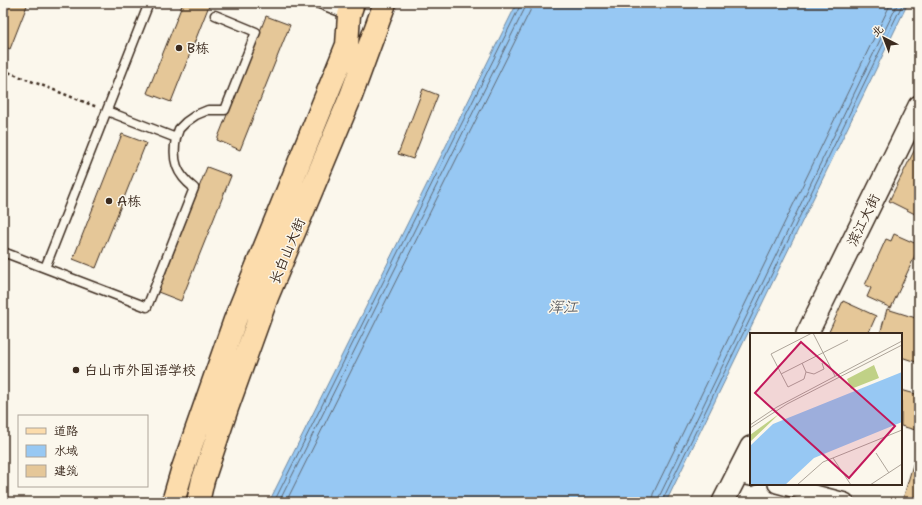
<svg xmlns="http://www.w3.org/2000/svg" width="922" height="505" viewBox="0 0 922 505" font-family="'Shantell Sans','LXGW WenKai TC',sans-serif">
<rect width="100%" height="100%" fill="#fbf7ec"/>
<filter id="ink" filterUnits="userSpaceOnUse"><feTurbulence type="fractalNoise" baseFrequency=".025" numOctaves="2"/><feDisplacementMap in="SourceGraphic" scale="8" xChannelSelector="R" yChannelSelector="G"/><feConvolveMatrix kernelMatrix="1 2 1 2 8 2 1 2 1" color-interpolation-filters="sRGB"/></filter>
<g filter="url(#ink)">
<path fill="#97c8f3" stroke="#72899e" d="M 517,3 L 908,3 L 666,502 L 269,502 Z"/>
<g fill="none" stroke-linecap="round" stroke-linejoin="round">
<path stroke="#606973" stroke-width="1" d="M 274,502 L 520,6 L 521,3
M 279,502 L 525,8 L 526,3
M 286,502 L 530,11 L 532,3
M 652,502 L 653,494 L 891,3
M 658,502 L 659,497 L 898,3
M 663,502 L 663,499 L 903,3"/>
</g>
<path fill="#e5c798" stroke="#3b2a1e" d="M 3,3 L 28,3 L 10,49 L 3,46 Z
M 183,3 L 210,3 L 171,102 L 147,93 Z
M 266,16 L 290,25 L 240,150 L 217,140 Z
M 423,89 L 438,95 L 413,159 L 398,154 Z
M 122,134 L 146,143 L 96,268 L 73,259 Z
M 919,141 L 919,216 L 889,201 Z
M 207,167 L 231,176 L 181,301 L 158,292 Z
M 894,234 L 919,245 L 919,247 L 891,308 L 867,297 L 871,288 L 865,285 L 886,239 L 891,241 Z
M 843,301 L 876,316 L 868,334 L 828,334 Z
M 887,309 L 919,319 L 919,363 L 901,357 L 901,334 L 880,334 Z
M 901,390 L 919,395 L 919,431 L 901,426 Z
M 919,444 L 919,502 L 913,502 L 903,499 Z"/>
<g fill="none" stroke-linecap="round" stroke-linejoin="round">
<defs>
<path id="service" d="M 317,3 L 348,15
M 176,138 L 179,129 L 186,122 L 196,115 L 208,110 L 225,110 L 256,32 L 215,15
M 3,252 L 147,307 L 194,188 C 176,174 172,160 176,138 L 107,111
M 45,268 L 149,3"/>
<path id="minor" d="M 737,474 L 751,477
M 777,484 L 845,502"/>
<path id="tertiary" d="M 807,334 L 919,106
M 723,502 L 751,447"/>
<path id="primary" d="M 173,502 L 182,471 L 235,320 L 347,45 L 349,15 L 353,3
M 198,502 L 203,480 L 227,408 L 267,297 L 351,96 L 385,3"/>
</defs>
<use href="#service" stroke="#3b2a1e" stroke-width="11"/>
<use href="#minor" stroke="#3b2a1e" stroke-width="20"/>
<use href="#tertiary" stroke="#3b2a1e" stroke-width="24"/>
<use href="#primary" stroke="#3b2a1e" stroke-width="25"/>
<path stroke="#3b2a1e" stroke-width="2.5" stroke-dasharray="3 3" stroke-linecap="butt" d="M 3,70 L 97,107"/>
<use href="#service" stroke="#fbf7ec" stroke-width="8"/>
<use href="#minor" stroke="#fbf7ec" stroke-width="17"/>
<use href="#tertiary" stroke="#fbf7ec" stroke-width="21"/>
<use href="#primary" stroke="#fcdcac" stroke-width="22"/>
</g>
</g>
<g fill="#3b2a1e" stroke="#fbf7ec" stroke-width="1.5">
<circle cx="179" cy="48" r="4"/>
<circle cx="109" cy="201" r="4"/>
<circle cx="76" cy="370" r="4"/>
</g>
<g text-anchor="middle" dominant-baseline="central" stroke-width="3" stroke-linejoin="round" paint-order="stroke">
<g font-size="14" fill="#3b2a1e" stroke="#fbf7ec" text-anchor="start">
<text x="187" y="48">B栋</text>
<text x="117" y="201">A栋</text>
<text x="84" y="370">白山市外国语学校</text>
</g>
<g font-size="14" fill="#3b2a1e" stroke="#fbf7ec">
<text transform="translate(863 220) rotate(-64)">滨江大街</text>
<text transform="translate(287 251) rotate(-67)">长白山大街</text>
</g>
<g font-size="15" font-style="italic" fill="#57595e" stroke="#fbf7ec">
<text x="563" y="307">浑江</text>
</g>
</g>
<g transform="translate(750 333)">
<rect width="152" height="152" fill="#fbf7ec"/>
<path d="M 124,32 L 129,45 L 101,56 L 97,46 ZM 29,81 L 0,109 L 0,102 Z" fill="#c0d186"/>
<path d="M 152,39 L 152,89 L 64,125 L 35,152 L 0,152 L 0,113 L 23,91 Z" fill="#97c8f3"/>
<path fill="none" stroke="#aea59a" stroke-width="1" d="M 63,0 L 85,43M 52,30 L 56,39 L 54,46 L 38,54 L 21,21 L 62,0M 56,39 L 64,41 L 74,36 L 72,30M 31,41 L 98,7M 0,92 L 27,74 L 152,8M 0,95 L 37,71 L 152,12M 126,120 L 139,140M 83,125 L 101,152M 47,152 L 73,129 L 152,97M 120,152 L 152,131"/>
<path fill="#c2185b" fill-opacity="0.15" stroke="#c2185b" stroke-width="2" d="M 51,9 L 145,93 L 99,145 L 5,60 Z"/>
<rect width="152" height="152" fill="none" stroke="#3b2a1e" stroke-width="2"/>
</g>
<rect width="922" height="505" fill="none" stroke="#fbf7ec" stroke-width="16"/>
<rect x="8" y="8" width="906" height="489" fill="none" stroke="#3b2a1e" stroke-width="1.5" filter="url(#ink)"/>
<rect x="18" y="415" width="130" height="72" fill="#fbf7ec" stroke="#aea59a"/>
<rect x="26" y="428" width="20" height="6" fill="#fcdcac" stroke="#aea59a"/>
<text x="54" y="435" font-size="12" fill="#3b2a1e">道路</text>
<rect x="26" y="445" width="20" height="12" fill="#97c8f3" stroke="#aea59a"/>
<text x="54" y="455" font-size="12" fill="#3b2a1e">水域</text>
<rect x="26" y="465" width="20" height="12" fill="#e5c798" stroke="#aea59a"/>
<text x="54" y="475" font-size="12" fill="#3b2a1e">建筑</text>
<g transform="translate(884 38) rotate(318)" stroke="#fbf7ec" stroke-width="3" paint-order="stroke">
<path d="M0-3L7 15L0 10L-7 15Z" fill="#3b2a1e"/>
<text y="-6" font-size="11" font-weight="bold" text-anchor="middle" fill="#3b2a1e">北</text>
</g>
</svg>
